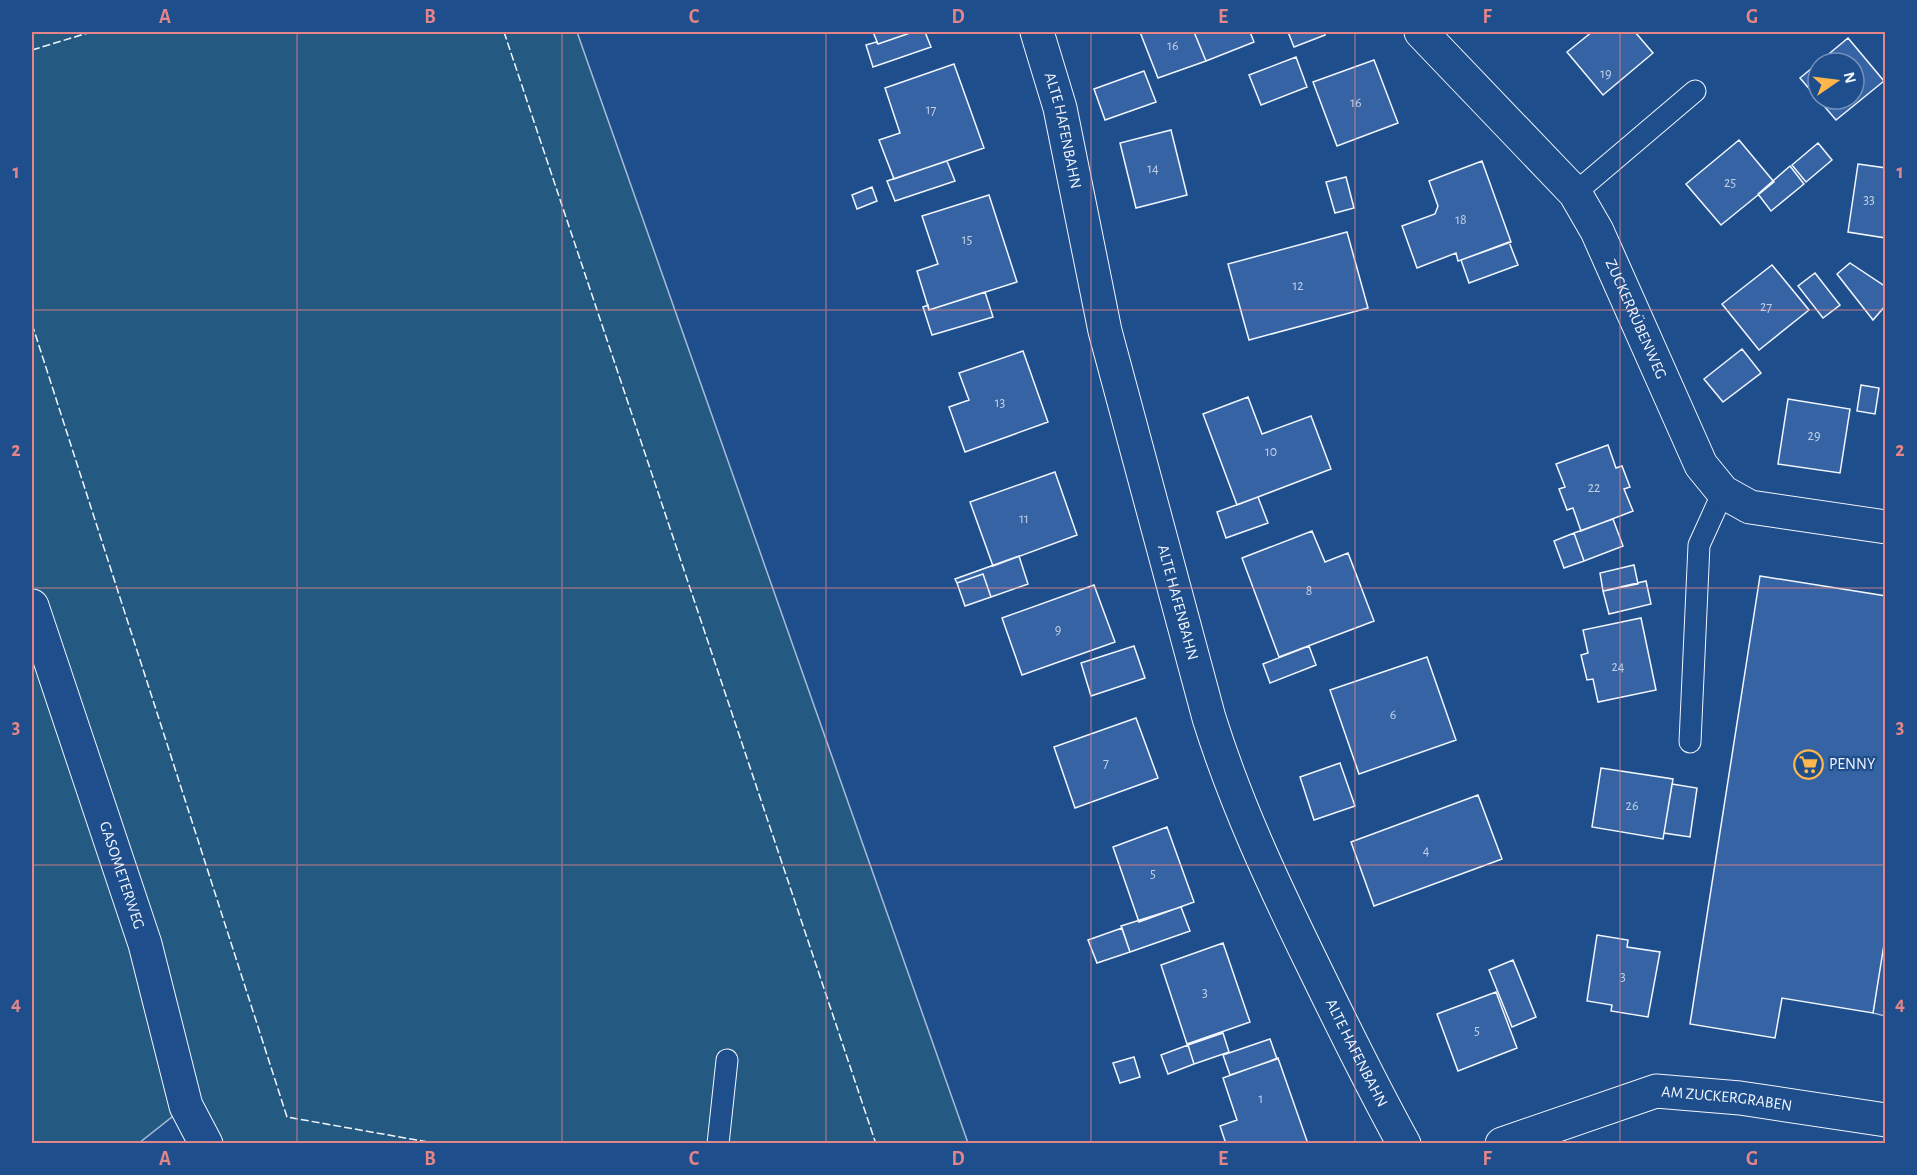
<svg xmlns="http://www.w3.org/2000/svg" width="1917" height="1175" viewBox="0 0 1917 1175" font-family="'Alegreya Sans',sans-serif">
<rect width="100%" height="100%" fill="#1f4e8c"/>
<path fill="#245a82" stroke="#a8bbd7" stroke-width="1.5" d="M 32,32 L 577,32 L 968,1143 L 206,1144 L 186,1106 L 139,1143 L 32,1143 Z"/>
<path fill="#305b95" stroke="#a8bbd7" stroke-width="1.5" d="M 1885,932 L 1885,1016 L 1873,1013 Z"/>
<path fill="#3563a3" stroke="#f2f6ff" stroke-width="1.5" d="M 873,32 L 913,32 L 878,44 Z
M 913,32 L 925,32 L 931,47 L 873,67 L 866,45 L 876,42 L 878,44 Z
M 1140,32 L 1194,32 L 1206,61 L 1158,78 Z
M 1194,32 L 1250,32 L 1254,42 L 1206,61 Z
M 1288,32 L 1324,32 L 1325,35 L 1294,47 Z
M 1592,32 L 1635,32 L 1653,53 L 1603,95 L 1567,52 Z
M 1848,38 L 1884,81 L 1836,120 L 1818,99 L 1854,99 L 1854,63 L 1818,63 L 1818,99 L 1800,78 Z
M 1296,57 L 1307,87 L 1261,105 L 1249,75 Z
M 1374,60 L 1398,123 L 1337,146 L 1313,82 Z
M 954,64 L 984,148 L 894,179 L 879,140 L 900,133 L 885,88 Z
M 1144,71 L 1156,102 L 1105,120 L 1094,89 Z
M 1171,130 L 1187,195 L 1136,208 L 1120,143 Z
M 1739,140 L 1774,182 L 1721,225 L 1686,184 Z
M 1818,143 L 1832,160 L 1806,182 L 1792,165 Z
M 947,161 L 955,181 L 895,201 L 887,181 Z
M 1482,161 L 1511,242 L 1461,260 L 1458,261 L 1456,253 L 1417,268 L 1402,226 L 1435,214 L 1438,206 L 1429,181 Z
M 1858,164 L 1886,168 L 1886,238 L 1848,232 Z
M 1790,166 L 1804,184 L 1771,211 L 1758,194 Z
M 1346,177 L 1354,208 L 1335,213 L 1326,182 Z
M 872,187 L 877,201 L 857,209 L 852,195 Z
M 989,195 L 1017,282 L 929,310 L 917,271 L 938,264 L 922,216 Z
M 1347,232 L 1368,308 L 1249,340 L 1228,264 Z
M 1509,242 L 1518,265 L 1469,283 L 1461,260 Z
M 1850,263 L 1886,287 L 1886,305 L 1873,320 L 1837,274 Z
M 1772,265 L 1809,310 L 1759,350 L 1722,304 Z
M 1815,273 L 1840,305 L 1823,318 L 1798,286 Z
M 985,292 L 993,317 L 932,335 L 923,307 L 928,305 L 929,310 Z
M 1742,349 L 1761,373 L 1723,402 L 1704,379 Z
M 1023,351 L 1048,422 L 965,452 L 949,407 L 969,400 L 959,373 Z
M 1861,385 L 1879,388 L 1875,414 L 1857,411 Z
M 1248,397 L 1262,434 L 1311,416 L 1331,469 L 1237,505 L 1203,414 Z
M 1788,399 L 1850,409 L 1840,473 L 1778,464 Z
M 1608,445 L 1616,468 L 1622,466 L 1630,487 L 1624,489 L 1633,511 L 1581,531 L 1573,508 L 1567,510 L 1559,489 L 1565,487 L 1556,464 Z
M 1055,472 L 1077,535 L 993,566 L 970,502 Z
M 1258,497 L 1268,523 L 1226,538 L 1217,512 Z
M 1613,519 L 1623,546 L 1584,561 L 1574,533 Z
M 1312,531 L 1325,562 L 1348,553 L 1374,621 L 1279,657 L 1242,558 Z
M 1574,533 L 1584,561 L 1564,568 L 1554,541 Z
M 1019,556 L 1028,584 L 991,597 L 983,574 L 957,583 L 955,579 Z
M 1634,565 L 1638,584 L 1603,591 L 1600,573 Z
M 983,574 L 991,597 L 965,606 L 957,583 Z
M 1760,576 L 1886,596 L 1886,932 L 1873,1013 L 1782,998 L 1775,1038 L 1690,1024 Z
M 1646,581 L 1651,604 L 1609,614 L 1603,591 Z
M 1094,585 L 1115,642 L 1022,675 L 1002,618 Z
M 1641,618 L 1656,690 L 1598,702 L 1593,679 L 1587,680 L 1581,655 L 1588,653 L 1583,630 Z
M 1134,646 L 1145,678 L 1091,696 L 1081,663 Z
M 1309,646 L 1316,665 L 1270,683 L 1263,664 Z
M 1427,657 L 1456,740 L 1359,774 L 1330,690 Z
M 1136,718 L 1158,778 L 1075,808 L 1054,747 Z
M 1340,763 L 1355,806 L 1314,820 L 1300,777 Z
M 1601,768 L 1673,779 L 1663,839 L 1592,827 Z
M 1672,784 L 1697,788 L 1690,837 L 1664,833 Z
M 1478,795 L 1502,859 L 1374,906 L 1351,842 Z
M 1167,827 L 1194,902 L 1139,922 L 1113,847 Z
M 1181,907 L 1190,931 L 1130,952 L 1121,926 Z
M 1122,928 L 1130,952 L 1097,963 L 1088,940 Z
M 1597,935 L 1628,940 L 1627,947 L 1660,952 L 1648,1017 L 1611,1011 L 1612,1005 L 1587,1001 Z
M 1223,943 L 1250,1022 L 1187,1044 L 1161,965 Z
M 1513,960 L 1536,1017 L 1512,1027 L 1489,970 Z
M 1496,992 L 1517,1048 L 1458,1071 L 1437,1014 Z
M 1223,1033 L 1229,1052 L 1194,1064 L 1188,1045 Z
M 1270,1039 L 1277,1059 L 1230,1075 L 1223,1055 Z
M 1188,1045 L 1194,1064 L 1168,1074 L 1161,1055 Z
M 1134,1057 L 1140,1077 L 1120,1083 L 1113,1063 Z
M 1278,1058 L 1307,1141 L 1300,1144 L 1226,1144 L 1220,1126 L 1237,1120 L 1223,1078 Z"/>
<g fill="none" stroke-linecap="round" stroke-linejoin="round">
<defs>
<path id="lane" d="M 1575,193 L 1695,91
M 1690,742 L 1699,545 L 1723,492
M 718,1144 L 727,1060"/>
<g id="street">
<path id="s1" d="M 1037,32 L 1060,108 L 1105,331 L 1209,718 C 1236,804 1272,881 1311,961 C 1341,1023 1371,1084 1404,1144"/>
<path id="s2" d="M 1421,32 L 1575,193 L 1597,231 L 1701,465 L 1723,492 L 1750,507 L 1886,527"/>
<path id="s3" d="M 32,606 L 145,944 L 186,1106 L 206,1144"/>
<path id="s4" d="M 1502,1144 L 1656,1091 L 1740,1098 L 1886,1120"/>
</g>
</defs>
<use href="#lane" stroke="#f2f6ff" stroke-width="23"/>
<use href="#street" stroke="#f2f6ff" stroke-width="35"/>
<use href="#lane" stroke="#1f4e8c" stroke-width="21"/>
<use href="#street" stroke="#1f4e8c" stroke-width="33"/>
<path stroke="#f2f6ff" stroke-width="1.5" stroke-dasharray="8 3" stroke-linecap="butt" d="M 504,32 L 876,1144
M 32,50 L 91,32
M 32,324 L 287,1117 L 439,1144"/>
</g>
<path fill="none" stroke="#e38589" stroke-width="1.5" stroke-opacity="0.55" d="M 297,32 L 297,1144M 562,32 L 562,1144M 826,32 L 826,1144M 1091,32 L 1091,1144M 1355,32 L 1355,1144M 1620,32 L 1620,1144M 32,310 L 1886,310M 32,588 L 1886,588M 32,865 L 1886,865"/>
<defs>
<symbol id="supermarket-ring" viewBox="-11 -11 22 22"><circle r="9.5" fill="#1f4e8c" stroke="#ffb74d" stroke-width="1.5"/><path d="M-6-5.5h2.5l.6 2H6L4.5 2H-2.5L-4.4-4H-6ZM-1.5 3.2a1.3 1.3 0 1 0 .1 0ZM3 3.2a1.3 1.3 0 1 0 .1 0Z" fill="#ffb74d"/></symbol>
</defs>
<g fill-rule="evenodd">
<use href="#supermarket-ring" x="1792" y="748" width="33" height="33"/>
</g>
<g text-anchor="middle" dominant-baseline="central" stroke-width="4.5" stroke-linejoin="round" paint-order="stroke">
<g font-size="14" fill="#c3d1e8">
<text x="1173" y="46">16</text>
<text x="1606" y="74">19</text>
<text x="1356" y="103">16</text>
<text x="931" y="110">17</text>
<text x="1153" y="169">14</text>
<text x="1730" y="183">25</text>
<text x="1869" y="200">33</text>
<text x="1461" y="220">18</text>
<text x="967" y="240">15</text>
<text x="1298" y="286">12</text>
<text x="1766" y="307">27</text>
<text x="1000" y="403">13</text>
<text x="1814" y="436">29</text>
<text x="1271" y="452">10</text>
<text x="1594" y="488">22</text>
<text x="1024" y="519">11</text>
<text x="1309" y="591">8</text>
<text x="1058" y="630">9</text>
<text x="1618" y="667">24</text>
<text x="1393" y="715">6</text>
<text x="1106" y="763">7</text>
<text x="1632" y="806">26</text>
<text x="1426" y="851">4</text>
<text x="1153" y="874">5</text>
<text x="1623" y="977">3</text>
<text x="1205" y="993">3</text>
<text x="1477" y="1031">5</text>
<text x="1261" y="1099">1</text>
</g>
<g font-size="16" fill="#f2f6ff" stroke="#1f4e8c">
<text stroke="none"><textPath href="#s1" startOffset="102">ALTE HAFENBAHN</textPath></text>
<text stroke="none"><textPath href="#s2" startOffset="363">ZUCKERRÜBENWEG</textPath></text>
<text stroke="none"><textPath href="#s1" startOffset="588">ALTE HAFENBAHN</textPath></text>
<text stroke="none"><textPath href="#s3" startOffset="284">GASOMETERWEG</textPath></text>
<text stroke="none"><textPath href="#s1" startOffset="1074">ALTE HAFENBAHN</textPath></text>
<text stroke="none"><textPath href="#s4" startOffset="234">AM ZUCKERGRABEN</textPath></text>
</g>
<g font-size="16" fill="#f2f6ff" stroke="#1f4e8c" text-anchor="start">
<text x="1829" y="764">PENNY</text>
</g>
</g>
<rect width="1917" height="1175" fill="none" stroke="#1f4e8c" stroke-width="66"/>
<g transform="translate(1836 81) rotate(76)"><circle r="28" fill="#1f4e8c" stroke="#7391ba" stroke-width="1.5"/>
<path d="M0-4.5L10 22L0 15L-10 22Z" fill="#ffb74d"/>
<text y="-9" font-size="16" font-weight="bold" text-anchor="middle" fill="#f2f6ff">N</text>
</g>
<rect x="33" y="33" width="1851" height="1109" fill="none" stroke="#e38589" stroke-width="2"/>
<g font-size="20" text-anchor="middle" font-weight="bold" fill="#e38589">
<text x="165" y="23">A</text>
<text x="430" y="23">B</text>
<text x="694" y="23">C</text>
<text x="958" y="23">D</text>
<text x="1223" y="23">E</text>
<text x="1487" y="23">F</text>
<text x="1752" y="23">G</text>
<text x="16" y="178">1</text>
<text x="1900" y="178">1</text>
<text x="16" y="456">2</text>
<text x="1900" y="456">2</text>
<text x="16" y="733">3</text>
<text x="1900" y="733">3</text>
<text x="16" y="1010">4</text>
<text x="1900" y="1010">4</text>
<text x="165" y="1165">A</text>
<text x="430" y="1165">B</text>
<text x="694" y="1165">C</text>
<text x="958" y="1165">D</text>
<text x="1223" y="1165">E</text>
<text x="1487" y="1165">F</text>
<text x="1752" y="1165">G</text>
</g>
</svg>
